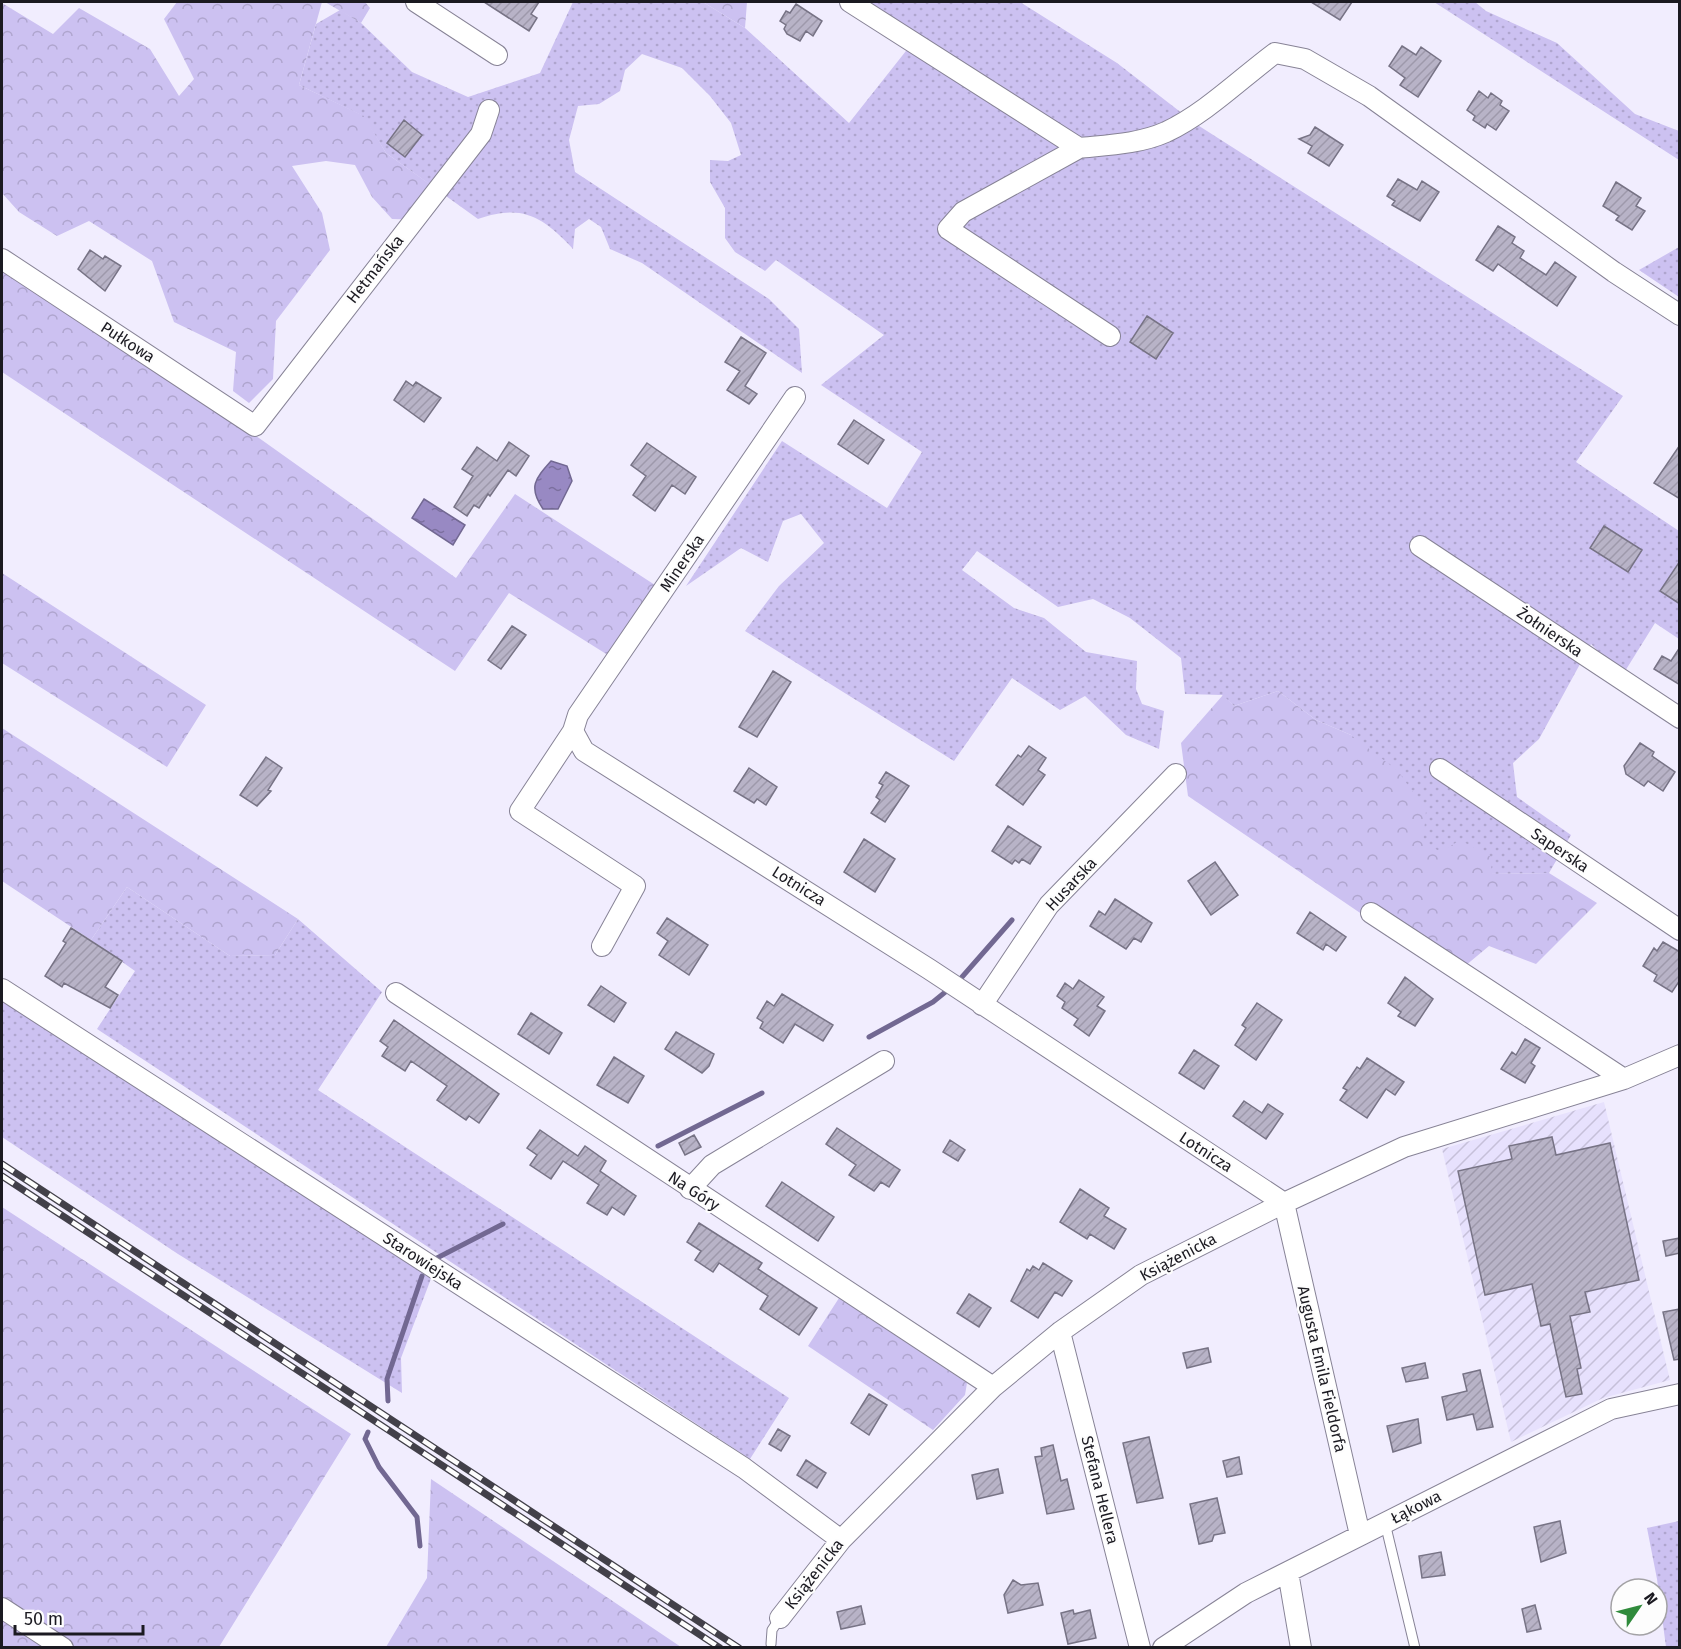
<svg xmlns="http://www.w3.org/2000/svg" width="1681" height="1649" viewBox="0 0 1681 1649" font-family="'Fira Sans',sans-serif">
<defs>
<pattern id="industrial-furrows" width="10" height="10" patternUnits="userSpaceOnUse" patternTransform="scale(1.5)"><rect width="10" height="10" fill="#e7e1fd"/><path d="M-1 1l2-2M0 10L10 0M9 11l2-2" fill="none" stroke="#c6c0d9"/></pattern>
<pattern id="green-dots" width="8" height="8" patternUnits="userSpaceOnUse" patternTransform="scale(1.5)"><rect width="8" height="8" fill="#ccc1f1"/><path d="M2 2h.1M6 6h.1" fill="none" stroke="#afa5ce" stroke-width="1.8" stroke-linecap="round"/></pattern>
<pattern id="forest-crowns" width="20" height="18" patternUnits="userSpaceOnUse" patternTransform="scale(1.5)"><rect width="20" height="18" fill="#ccc1f1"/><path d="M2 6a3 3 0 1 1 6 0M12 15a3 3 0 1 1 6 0" fill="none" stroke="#afa5ce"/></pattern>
<pattern id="water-ripples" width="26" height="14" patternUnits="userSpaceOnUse" patternTransform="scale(1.5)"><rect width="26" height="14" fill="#9889c3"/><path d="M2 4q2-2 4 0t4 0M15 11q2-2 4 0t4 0" fill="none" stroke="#7b6f9e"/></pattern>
<pattern id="building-hatch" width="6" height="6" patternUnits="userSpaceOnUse" patternTransform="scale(1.5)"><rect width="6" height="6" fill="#b8b3c7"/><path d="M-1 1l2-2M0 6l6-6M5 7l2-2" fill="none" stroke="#9e99ab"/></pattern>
</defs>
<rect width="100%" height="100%" fill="#f1edfe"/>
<path fill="url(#industrial-furrows)" d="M 1604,1102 L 1670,1380 L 1603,1398 L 1511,1442 L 1442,1149 Z"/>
<path fill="url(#green-dots)" d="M 573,2 L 703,2 L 745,28 L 849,123 L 917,37 L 865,2 L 1020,2 L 1117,63 L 1196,124 L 1623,396 L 1576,462 L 1679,531 L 1679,639 L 1655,623 L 1622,676 L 1591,644 L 1539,739 L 1513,763 L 1517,797 L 1571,835 L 1549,873 L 1489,874 L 1416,842 L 1351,735 L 1316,720 L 1278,691 L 1234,706 L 1222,695 L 1185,694 L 1181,658 L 1130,618 L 1093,599 L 1058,607 L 977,551 L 962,570 L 1014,608 L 1044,618 L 1086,652 L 1137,661 L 1136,689 L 1142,704 L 1164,711 L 1159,749 L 1126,735 L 1085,696 L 1060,710 L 1012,678 L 954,761 L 745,631 L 779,586 L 824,543 L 801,514 L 783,521 L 768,562 L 741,548 L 686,586 L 782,441 L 887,508 L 922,452 L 821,385 L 884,335 L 776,260 L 765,271 L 735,252 L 725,238 L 725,208 L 710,182 L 710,160 L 728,161 L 741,155 L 731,123 L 710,96 L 682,68 L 642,54 L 625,70 L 620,91 L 599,104 L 578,106 L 569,140 L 575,172 L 769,299 L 799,329 L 802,373 L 642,263 L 610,249 L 601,227 L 589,219 L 575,229 L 573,249 C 542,216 522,204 478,219 L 386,153 L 363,116 L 299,85 L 316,24 L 340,10 L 361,23 L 412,72 L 468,97 L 540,73 Z
M 1434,2 L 1475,2 L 1486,11 L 1557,43 L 1635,114 L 1679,131 L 1679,160 Z
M 1679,247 L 1679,297 L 1639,270 Z
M 127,887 L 230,956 L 275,955 L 298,919 L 382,992 L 318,1090 L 789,1398 L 750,1459 L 97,1029 L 135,971 L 91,940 Z
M 2,995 L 432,1276 L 401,1358 L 402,1393 L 178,1254 L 2,1137 Z
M 1679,1521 L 1679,1647 L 1666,1647 L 1657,1579 L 1647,1528 Z"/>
<path fill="url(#forest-crowns)" d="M 177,2 L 322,2 L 299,85 L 364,116 L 386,153 L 445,195 L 427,220 L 392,219 L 372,197 L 355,165 L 326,161 L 292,166 L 322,213 L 330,250 L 276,321 L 273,379 L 249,403 L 233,391 L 236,352 L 174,322 L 152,261 L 89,221 L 57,236 L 19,212 L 2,193 L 2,3 L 53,34 L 79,8 L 150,49 L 179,96 L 194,79 L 164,19 Z
M 325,2 L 365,2 L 370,8 L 361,23 Z
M 703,2 L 747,2 L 745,28 Z
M 2,270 L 259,438 L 456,578 L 515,494 L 655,585 L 611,657 L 509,593 L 455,671 L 2,372 Z
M 2,573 L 206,705 L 167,767 L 2,663 Z
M 1278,691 L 1316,720 L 1351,735 L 1398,771 L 1426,811 L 1423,842 L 1441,852 L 1460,840 L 1493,858 L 1490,874 L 1549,873 L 1597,903 L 1536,964 L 1489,946 L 1453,976 L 1188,796 L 1181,743 L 1223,695 L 1234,706 Z
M 2,728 L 298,919 L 275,955 L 230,956 L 127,887 L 91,940 L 2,881 Z
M 2,1207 L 351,1434 L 219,1647 L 2,1647 Z
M 839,1298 L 967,1383 L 965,1395 L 933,1430 L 808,1346 Z
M 431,1479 L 681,1647 L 386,1647 L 427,1578 Z"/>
<path fill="url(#water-ripples)" stroke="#726892" stroke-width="1.5" d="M 551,461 L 567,466 L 572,481 L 558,509 L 543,509 C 528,487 535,479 551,461 Z
M 424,499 L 465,525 L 453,545 L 412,518 Z"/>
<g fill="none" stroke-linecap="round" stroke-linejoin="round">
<path stroke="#726892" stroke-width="5" d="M 962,977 L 1012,920
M 869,1037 L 933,1002 L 949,989
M 658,1146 L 762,1093
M 435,1259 L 503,1224
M 388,1401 L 387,1379 L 422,1276
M 368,1432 L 365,1439 L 379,1467 L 417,1517 L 420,1546"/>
</g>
<path fill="url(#building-hatch)" stroke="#777385" stroke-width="1.5" d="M 484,2 L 539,2 L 531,14 L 537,18 L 529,31 Z
M 1311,2 L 1352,2 L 1340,20 Z
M 796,4 L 822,21 L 813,36 L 806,31 L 800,41 L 787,34 L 784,29 L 786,25 L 780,21 L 786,11 L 790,13 Z
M 1402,46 L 1416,55 L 1421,47 L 1441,61 L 1418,97 L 1400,85 L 1405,78 L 1389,66 Z
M 1479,91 L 1488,98 L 1491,93 L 1502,101 L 1500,105 L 1509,111 L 1496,130 L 1487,124 L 1485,128 L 1473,120 L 1475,116 L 1467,110 Z
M 404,120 L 422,135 L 405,157 L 387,143 Z
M 1315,127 L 1343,145 L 1329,166 L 1308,153 L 1312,146 L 1299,139 L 1310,135 Z
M 1398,179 L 1417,190 L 1422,181 L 1439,192 L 1420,221 L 1392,205 L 1395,201 L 1387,196 Z
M 1616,182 L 1641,198 L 1636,206 L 1645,211 L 1632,230 L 1616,220 L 1619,216 L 1603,206 Z
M 1498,226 L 1515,237 L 1512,243 L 1524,251 L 1520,258 L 1546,275 L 1555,262 L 1576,277 L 1557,306 L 1498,264 L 1493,271 L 1476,260 Z
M 90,250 L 103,259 L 105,256 L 121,266 L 105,291 L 78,269 Z
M 1147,316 L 1173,333 L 1156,359 L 1130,342 Z
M 741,337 L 766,353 L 745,386 L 757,394 L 749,404 L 727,390 L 740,371 L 725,362 Z
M 406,381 L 413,386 L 416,382 L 441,398 L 424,422 L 394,400 Z
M 854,420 L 884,440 L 868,464 L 838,444 Z
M 509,442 L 529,456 L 516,476 L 508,470 L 490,496 L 488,494 L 479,508 L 474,505 L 467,516 L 454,507 L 473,476 L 462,469 L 477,447 L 497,461 Z
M 647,443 L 696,477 L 685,494 L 672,485 L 655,511 L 633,495 L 646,476 L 631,465 Z
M 1680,445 L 1680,499 L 1654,483 Z
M 1604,526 L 1642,550 L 1628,572 L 1590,548 Z
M 1680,561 L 1680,604 L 1660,591 Z
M 512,626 L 526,635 L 501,669 L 488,660 Z
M 1680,647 L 1680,685 L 1654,669 L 1662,656 L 1671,661 Z
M 773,671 L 791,682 L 757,737 L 739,727 Z
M 1640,743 L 1654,752 L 1652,756 L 1675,772 L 1663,791 L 1648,781 L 1644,786 L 1626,774 L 1624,766 Z
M 1029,746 L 1046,758 L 1038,770 L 1045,775 L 1023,805 L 996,785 L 1018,755 L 1021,757 Z
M 266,757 L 282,768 L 268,790 L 271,791 L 257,806 L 240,795 Z
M 749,768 L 777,787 L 766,805 L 757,799 L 754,803 L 734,791 Z
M 886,772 L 909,786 L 885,822 L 871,813 L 880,800 L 876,797 L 883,785 L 879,783 Z
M 1008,826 L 1041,847 L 1030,864 L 1022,859 L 1019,863 L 1015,860 L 1012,864 L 992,851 Z
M 864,839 L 895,859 L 875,892 L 844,872 Z
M 1215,862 L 1238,895 L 1211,915 L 1188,881 Z
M 1115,899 L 1152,923 L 1141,942 L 1134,938 L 1126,949 L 1090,926 L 1099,911 L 1105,915 Z
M 1310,912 L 1346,937 L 1336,951 L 1326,944 L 1323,950 L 1297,933 Z
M 667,918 L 708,945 L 689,975 L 659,955 L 668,941 L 657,933 Z
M 71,928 L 122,961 L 105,987 L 118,995 L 110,1008 L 64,983 L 62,987 L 45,976 L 66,943 L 63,941 Z
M 1663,942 L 1680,952 L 1680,980 L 1672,992 L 1654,981 L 1657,975 L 1643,966 L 1654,948 L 1657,951 Z
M 1405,977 L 1433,999 L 1415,1026 L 1398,1016 L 1401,1012 L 1388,1003 Z
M 1079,980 L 1104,997 L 1097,1006 L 1105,1011 L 1089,1036 L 1074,1025 L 1078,1019 L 1062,1008 L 1065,1002 L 1057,996 L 1065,983 L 1073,989 Z
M 601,986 L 626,1003 L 614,1022 L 588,1005 Z
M 782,994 L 833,1025 L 823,1041 L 795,1024 L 783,1043 L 760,1028 L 763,1022 L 757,1018 L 767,1001 L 774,1006 Z
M 1257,1003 L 1282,1020 L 1256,1060 L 1235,1045 L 1246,1028 L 1242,1025 Z
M 531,1013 L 562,1033 L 549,1054 L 518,1034 Z
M 394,1020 L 499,1094 L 479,1123 L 469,1116 L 466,1120 L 437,1100 L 447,1086 L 411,1061 L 405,1071 L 382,1056 L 388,1047 L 380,1041 Z
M 676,1032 L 714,1054 L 709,1066 L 702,1073 L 665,1049 Z
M 1525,1039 L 1540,1048 L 1531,1063 L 1535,1066 L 1525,1083 L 1501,1069 L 1512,1052 L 1516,1055 Z
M 1194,1050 L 1219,1066 L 1204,1089 L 1179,1073 Z
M 614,1057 L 644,1076 L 628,1103 L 597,1085 Z
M 1367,1058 L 1404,1082 L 1395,1095 L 1386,1089 L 1367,1118 L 1340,1100 L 1347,1090 L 1343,1088 L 1357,1067 L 1360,1069 Z
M 1244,1101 L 1262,1113 L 1268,1104 L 1283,1114 L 1266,1139 L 1233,1116 Z
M 837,1128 L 900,1170 L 889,1187 L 881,1182 L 874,1191 L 849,1175 L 856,1165 L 826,1144 Z
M 540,1130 L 578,1156 L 585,1146 L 606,1161 L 600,1171 L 636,1196 L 624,1215 L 612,1207 L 607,1215 L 587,1203 L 599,1185 L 563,1161 L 551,1179 L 530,1165 L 537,1155 L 527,1148 Z
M 694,1135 L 701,1147 L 685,1155 L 679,1143 Z
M 1552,1137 L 1556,1155 L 1610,1143 L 1639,1280 L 1585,1292 L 1590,1312 L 1570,1316 L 1581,1368 L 1577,1369 L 1582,1394 L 1566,1397 L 1550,1324 L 1541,1326 L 1532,1284 L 1485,1295 L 1458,1171 L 1512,1159 L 1509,1146 Z
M 950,1140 L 965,1150 L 958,1161 L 943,1152 Z
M 782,1182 L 834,1217 L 818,1241 L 766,1206 Z
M 1080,1189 L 1109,1208 L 1104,1216 L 1126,1229 L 1114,1249 L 1090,1234 L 1087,1239 L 1060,1222 Z
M 699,1223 L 762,1263 L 758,1269 L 817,1308 L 799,1335 L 760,1309 L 768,1296 L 719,1263 L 713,1272 L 695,1260 L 701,1251 L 687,1242 Z
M 1680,1238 L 1680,1253 L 1666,1256 L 1663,1241 Z
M 1043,1263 L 1072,1281 L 1062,1296 L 1055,1292 L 1038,1318 L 1011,1301 L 1027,1269 L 1030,1271 L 1033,1266 L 1039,1270 Z
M 969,1294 L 991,1308 L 979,1327 L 957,1313 Z
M 1680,1309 L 1680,1359 L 1674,1360 L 1663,1312 Z
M 1208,1348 L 1211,1362 L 1187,1368 L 1183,1353 Z
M 1425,1363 L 1428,1378 L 1406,1382 L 1402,1368 Z
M 1480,1370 L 1493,1427 L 1477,1430 L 1473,1414 L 1447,1420 L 1442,1397 L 1467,1391 L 1463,1374 Z
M 869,1394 L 887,1405 L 869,1435 L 851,1423 Z
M 1418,1419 L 1421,1443 L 1393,1452 L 1387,1426 Z
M 778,1429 L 790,1436 L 781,1451 L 769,1444 Z
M 1149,1437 L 1163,1498 L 1137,1503 L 1123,1443 Z
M 1053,1445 L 1061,1481 L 1067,1479 L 1074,1509 L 1047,1514 L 1035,1457 L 1042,1456 L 1041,1448 Z
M 1239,1457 L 1242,1474 L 1227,1477 L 1223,1461 Z
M 806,1460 L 826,1473 L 817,1488 L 797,1475 Z
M 998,1469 L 1003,1493 L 977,1499 L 972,1475 Z
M 1217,1498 L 1225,1533 L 1214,1535 L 1212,1541 L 1199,1544 L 1190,1504 Z
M 1560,1521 L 1566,1553 L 1541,1562 L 1534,1527 Z
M 1441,1552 L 1445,1575 L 1422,1578 L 1419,1556 Z
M 1013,1580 L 1021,1585 L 1038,1583 L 1043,1605 L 1008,1613 L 1004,1595 Z
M 1535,1605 L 1541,1629 L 1527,1632 L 1522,1609 Z
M 861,1606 L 865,1624 L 841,1629 L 837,1612 Z
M 1073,1610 L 1074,1614 L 1090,1610 L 1096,1638 L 1068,1644 L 1061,1613 Z"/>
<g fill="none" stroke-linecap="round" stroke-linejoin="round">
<defs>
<path id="service" d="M 1385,1523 L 1415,1648
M 771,1644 L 772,1630 L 780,1618"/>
<path id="minor" d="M 416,2 L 497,55
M 850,2 L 1079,148 L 963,212 L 948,229 L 1110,336
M 1079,148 C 1108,145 1139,144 1166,132 C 1206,113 1240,79 1275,53 L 1305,59 L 1369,96 L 1614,272 L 1680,315
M 2,259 L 255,426 L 481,134 L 489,110
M 1420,546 L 1680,718
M 573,731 L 584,751 L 929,969 L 1284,1203 L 1360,1535
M 1440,769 L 1680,930
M 1371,913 L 1624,1079
M 602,946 L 635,886 L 520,811 L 573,731 L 578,715 L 795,397
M 2,989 L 744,1468 L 841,1540
M 396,993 L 993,1387
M 982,1005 L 1049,905 L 1176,774
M 690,1189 L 712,1165 L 884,1061
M 1060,1332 L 1140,1648
M 1288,1572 L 1301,1648
M 2,1608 L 63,1648
M 780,1618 L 841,1540 L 993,1387 L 1060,1332 L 1141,1275 L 1284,1203 L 1404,1147 L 1624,1079 L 1680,1055
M 1163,1648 L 1246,1593 L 1611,1409 L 1680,1394"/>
</defs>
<use href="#service" stroke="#878396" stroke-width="11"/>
<use href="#minor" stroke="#878396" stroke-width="22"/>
<use href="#service" stroke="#fff" stroke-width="9"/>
<use href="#minor" stroke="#fff" stroke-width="20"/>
<defs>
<path id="rail" d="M 2,1164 L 739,1648
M 2,1176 L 720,1648"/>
</defs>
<use href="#rail" stroke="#424049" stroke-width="7"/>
<use href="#rail" stroke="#fdfdfd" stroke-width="4.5" stroke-dasharray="14" stroke-linecap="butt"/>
</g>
<g text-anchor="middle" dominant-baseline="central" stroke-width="4.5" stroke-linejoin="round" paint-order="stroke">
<g font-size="16" fill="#1b1a21" stroke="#fdfdfd">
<text transform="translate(375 269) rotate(-52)">Hetmańska</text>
<text transform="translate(128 342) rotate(33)">Pułkowa</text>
<text transform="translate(682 563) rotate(-56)">Minerska</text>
<text transform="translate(1550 632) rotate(34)">Żołnierska</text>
<text transform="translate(1560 850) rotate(34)">Saperska</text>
<text transform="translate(1071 884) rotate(-47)">Husarska</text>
<text transform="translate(799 886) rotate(32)">Lotnicza</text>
<text transform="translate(1206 1152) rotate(33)">Lotnicza</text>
<text transform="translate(694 1191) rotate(33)">Na Góry</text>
<text transform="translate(1178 1257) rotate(-28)">Książenicka</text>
<text transform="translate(423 1261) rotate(33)">Starowiejska</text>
<text transform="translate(1322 1369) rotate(77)">Augusta Emila Fieldorfa</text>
<text transform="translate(1100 1490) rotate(76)">Stefana Hellera</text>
<text transform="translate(1416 1507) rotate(-27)">Łąkowa</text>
<text transform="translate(814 1574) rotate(-52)">Książenicka</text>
</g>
</g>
<rect width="1681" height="1649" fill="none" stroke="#1b1a21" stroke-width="6"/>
<g transform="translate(1639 1607) rotate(55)"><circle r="28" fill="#fdfdfd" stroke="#a3a2a5" stroke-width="1.5"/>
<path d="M0-4.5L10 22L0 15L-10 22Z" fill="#308b3c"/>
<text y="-9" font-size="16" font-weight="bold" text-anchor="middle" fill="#1b1a21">N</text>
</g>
<path d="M15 1625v9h128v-9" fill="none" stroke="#1b1a21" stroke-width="3"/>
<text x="24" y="1625" font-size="18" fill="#1b1a21" stroke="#fdfdfd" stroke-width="4.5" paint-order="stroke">50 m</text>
</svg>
